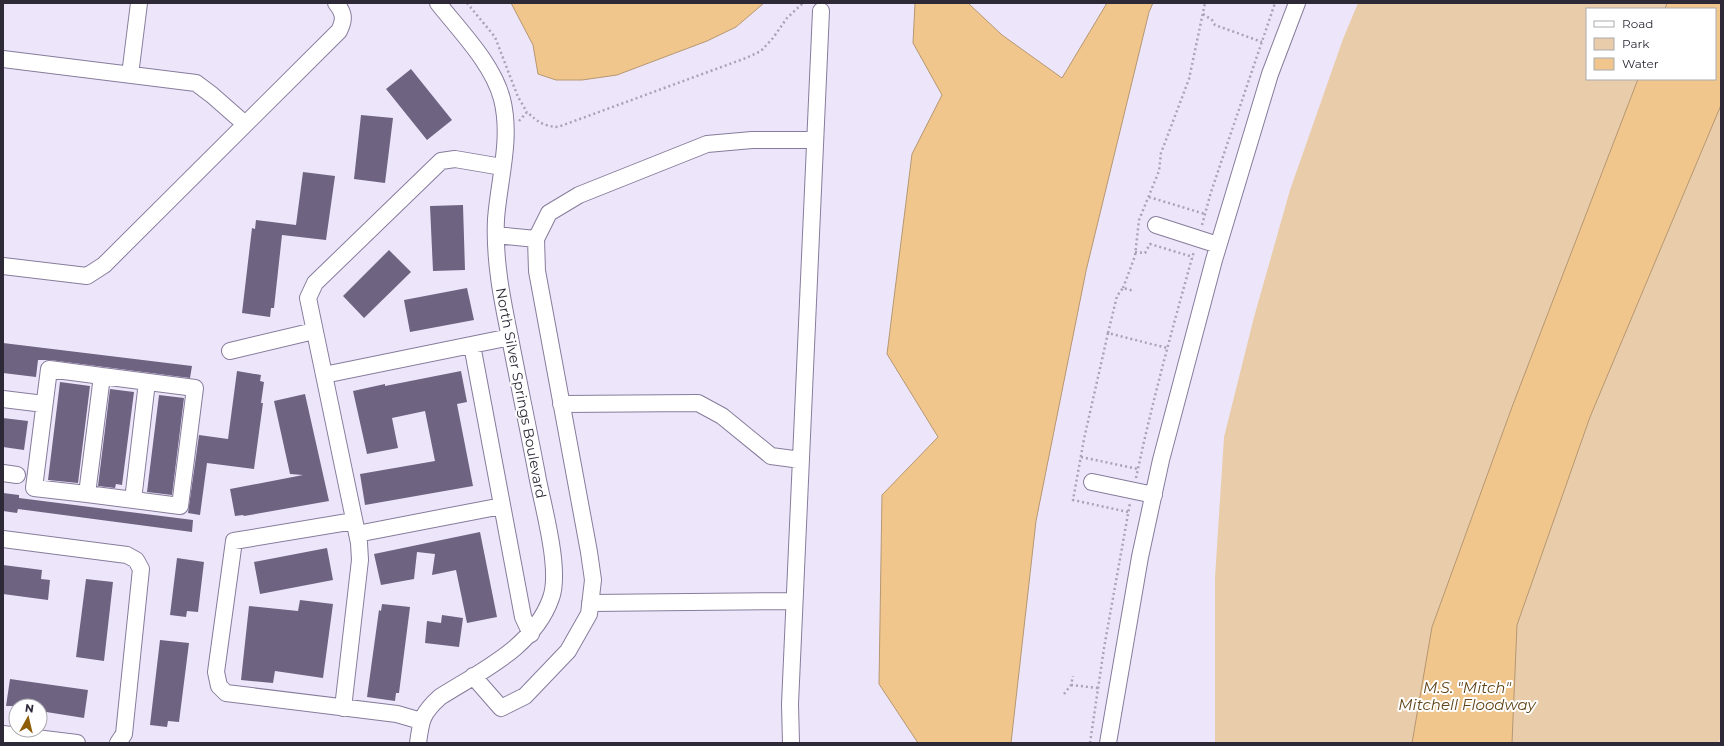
<svg xmlns="http://www.w3.org/2000/svg" width="1724" height="746" viewBox="0 0 1724 746" font-family="Montserrat,sans-serif">
<rect width="100%" height="100%" fill="#ede6fb"/>
<path fill="#e9cdaa" fill-rule="evenodd" d="M 1358,3 L 1721,3 L 1721,736 L 1719,743 L 1215,743 L 1215,577 L 1224,437 L 1254,317 L 1290,190 L 1343,39 ZM 1587,9 L 1715,9 L 1715,79 L 1587,79 Z"/>
<path fill="#f0c68c" stroke="#b69772" d="M 511,3 L 764,3 L 736,27 L 707,41 L 617,75 L 582,80 L 556,80 L 538,74 L 533,45 Z
M 915,3 L 968,3 L 1002,35 L 1062,78 L 1107,3 L 1153,3 L 1149,12 L 1086,271 L 1036,521 L 1011,743 L 918,743 L 879,684 L 882,495 L 938,437 L 887,354 L 912,154 L 942,95 L 913,43 Z
M 1667,3 L 1721,3 L 1721,105 L 1590,417 L 1517,625 L 1512,743 L 1412,743 L 1432,627 L 1512,407 L 1638,79 L 1715,79 L 1715,9 L 1665,9 Z"/>
<path fill="#6e6381" d="M 411,69 L 452,120 L 427,140 L 386,89 Z
M 361,115 L 393,118 L 385,183 L 354,179 Z
M 303,172 L 335,176 L 326,240 L 282,235 L 274,308 L 271,308 L 270,317 L 242,313 L 252,228 L 255,229 L 256,220 L 296,225 Z
M 463,205 L 465,270 L 433,271 L 430,206 Z
M 389,250 L 411,272 L 364,318 L 343,296 Z
M 467,288 L 474,320 L 410,332 L 404,300 Z
M 3,343 L 192,366 L 190,378 L 50,360 L 38,360 L 36,377 L 3,373 Z
M 237,371 L 261,375 L 260,381 L 264,382 L 261,403 L 263,403 L 254,469 L 207,463 L 200,515 L 188,513 L 199,435 L 228,439 Z
M 461,371 L 467,402 L 457,404 L 473,486 L 365,505 L 360,474 L 435,461 L 425,411 L 392,418 L 398,448 L 367,454 L 353,391 L 385,384 L 385,386 Z
M 60,382 L 90,386 L 78,483 L 48,480 Z
M 110,389 L 134,392 L 122,485 L 116,484 L 115,488 L 98,486 Z
M 305,394 L 329,501 L 244,516 L 243,515 L 235,516 L 230,489 L 303,475 L 290,474 L 274,401 Z
M 159,395 L 184,398 L 172,495 L 147,492 Z
M 3,418 L 28,421 L 24,450 L 3,447 Z
M 3,493 L 19,495 L 19,498 L 193,520 L 192,532 L 18,509 L 17,513 L 3,511 Z
M 480,532 L 497,617 L 467,623 L 456,570 L 432,575 L 435,554 L 417,552 L 414,579 L 381,585 L 374,554 Z
M 327,548 L 333,580 L 260,594 L 254,562 Z
M 177,558 L 204,562 L 198,612 L 187,611 L 186,617 L 170,615 Z
M 3,565 L 42,570 L 41,579 L 50,580 L 48,600 L 3,594 Z
M 86,579 L 113,582 L 104,661 L 76,657 Z
M 300,600 L 333,604 L 323,678 L 275,671 L 273,683 L 241,680 L 249,606 L 298,611 Z
M 382,604 L 410,607 L 399,693 L 396,693 L 395,701 L 367,697 L 379,610 L 381,611 Z
M 442,615 L 463,618 L 459,647 L 425,643 L 427,621 L 441,623 Z
M 160,640 L 189,643 L 179,722 L 168,721 L 167,727 L 150,725 Z
M 10,679 L 88,690 L 84,718 L 40,711 L 40,706 L 6,706 Z"/>
<g fill="none" stroke-linecap="round" stroke-linejoin="round">
<defs>
<path id="minor" d="M 3,59 L 196,83 L 212,95 L 245,124
M 130,75 L 139,3
M 1156,225 L 1218,245
M 496,235 L 536,239
M 3,266 L 87,276 L 104,265 L 339,31 C 345,19 344,13 336,3
M 472,345 L 523,617 L 531,634
M 230,351 L 314,331
M 49,369 L 102,376 L 87,494 L 34,488 Z
M 324,375 L 510,337
M 3,399 L 44,404
M 561,404 L 698,403 L 722,416 L 771,456 L 801,460
M 3,473 L 17,475
M 1092,482 L 1154,495
M 87,494 L 180,506 L 195,388 L 102,376
M 133,500 L 147,382
M 354,521 L 234,541 L 216,672 L 219,686 L 226,693 L 397,714 L 421,721
M 357,534 L 502,506
M 3,539 L 127,555 L 136,560 L 141,569 L 124,734 L 118,743
M 590,603 L 794,601
M 473,676 L 501,708 L 525,696 L 568,651 L 589,614 L 593,580 L 589,552 L 537,271 L 536,239 L 549,213 L 579,195 L 707,144 L 752,140 L 815,140
M 343,708 L 360,560 L 359,543 L 308,298 L 315,283 L 441,161 L 455,159 L 502,167
M 3,734 L 77,743
M 418,743 C 421,720 422,713 440,697 C 481,671 534,647 551,598 C 561,571 544,510 538,480 C 529,432 519,385 510,338 C 502,299 494,260 496,219 C 499,179 512,139 502,99 C 493,64 460,31 438,3
M 791,743 L 790,704 L 821,11
M 1108,743 L 1140,557 L 1161,460 L 1214,260 L 1270,74 L 1297,3"/>
</defs>
<use href="#minor" stroke="#877c9b" stroke-width="18"/>
<path stroke="#a8a3b5" stroke-width="2.5" stroke-dasharray="2 3" stroke-linecap="butt" d="M 467,3 L 495,37 L 518,97 L 527,112
M 1203,14 L 1212,20 L 1215,25 L 1262,42
M 519,121 L 527,112 C 538,122 543,126 558,127 L 746,58 L 761,51 L 773,38 L 787,18 L 803,3
M 1149,197 L 1205,214
M 1202,225 L 1211,192 L 1275,3
M 1135,252 L 1145,253 L 1150,244 L 1193,257
M 1123,288 L 1135,256 L 1139,220 L 1159,171 L 1161,153 L 1189,79 L 1205,3
M 1108,333 L 1117,296 L 1123,288 L 1134,291
M 1081,457 L 1138,469
M 1136,478 C 1152,402 1173,326 1194,251
M 1128,512 L 1073,500 L 1084,439 L 1108,333 L 1167,348
M 1071,685 L 1098,688
M 1064,694 L 1071,685 L 1073,676
M 1090,743 L 1104,648 L 1130,503"/>
<use href="#minor" stroke="#fff" stroke-width="16"/>
</g>
<g text-anchor="middle" dominant-baseline="central" stroke-width="4" stroke-linejoin="round" paint-order="stroke">
<g font-size="14" fill="#2d2936" stroke="#fff">
<text transform="translate(521 393) rotate(79)">North Silver Springs Boulevard</text>
</g>
<g font-size="15" font-style="italic" fill="#604317" stroke="#fff">
<text x="1467" y="687">M.S. "Mitch"<tspan x="1467" dy="17">Mitchell Floodway</tspan></text>
</g>
</g>
<rect width="1724" height="746" fill="none" stroke="#2d2936" stroke-width="8"/>
<rect x="1586" y="8" width="130" height="72" fill="#ffffff" stroke="#aba9af"/>
<rect x="1594" y="21" width="20" height="6" fill="#ffffff" stroke="#aba9af"/>
<text x="1622" y="28" font-size="12" fill="#2d2936">Road</text>
<rect x="1594" y="38" width="20" height="12" fill="#e9cdaa" stroke="#aba9af"/>
<text x="1622" y="48" font-size="12" fill="#2d2936">Park</text>
<rect x="1594" y="58" width="20" height="12" fill="#f0c68c" stroke="#aba9af"/>
<text x="1622" y="68" font-size="12" fill="#2d2936">Water</text>
<g transform="translate(28 718) rotate(8)"><circle r="19" fill="#ffffff" stroke="#aba9af"/>
<path d="M0-3L7 15L0 10L-7 15Z" fill="#8d5e06"/>
<text y="-6" font-size="11" font-weight="bold" text-anchor="middle" fill="#2d2936">N</text>
</g>
</svg>
